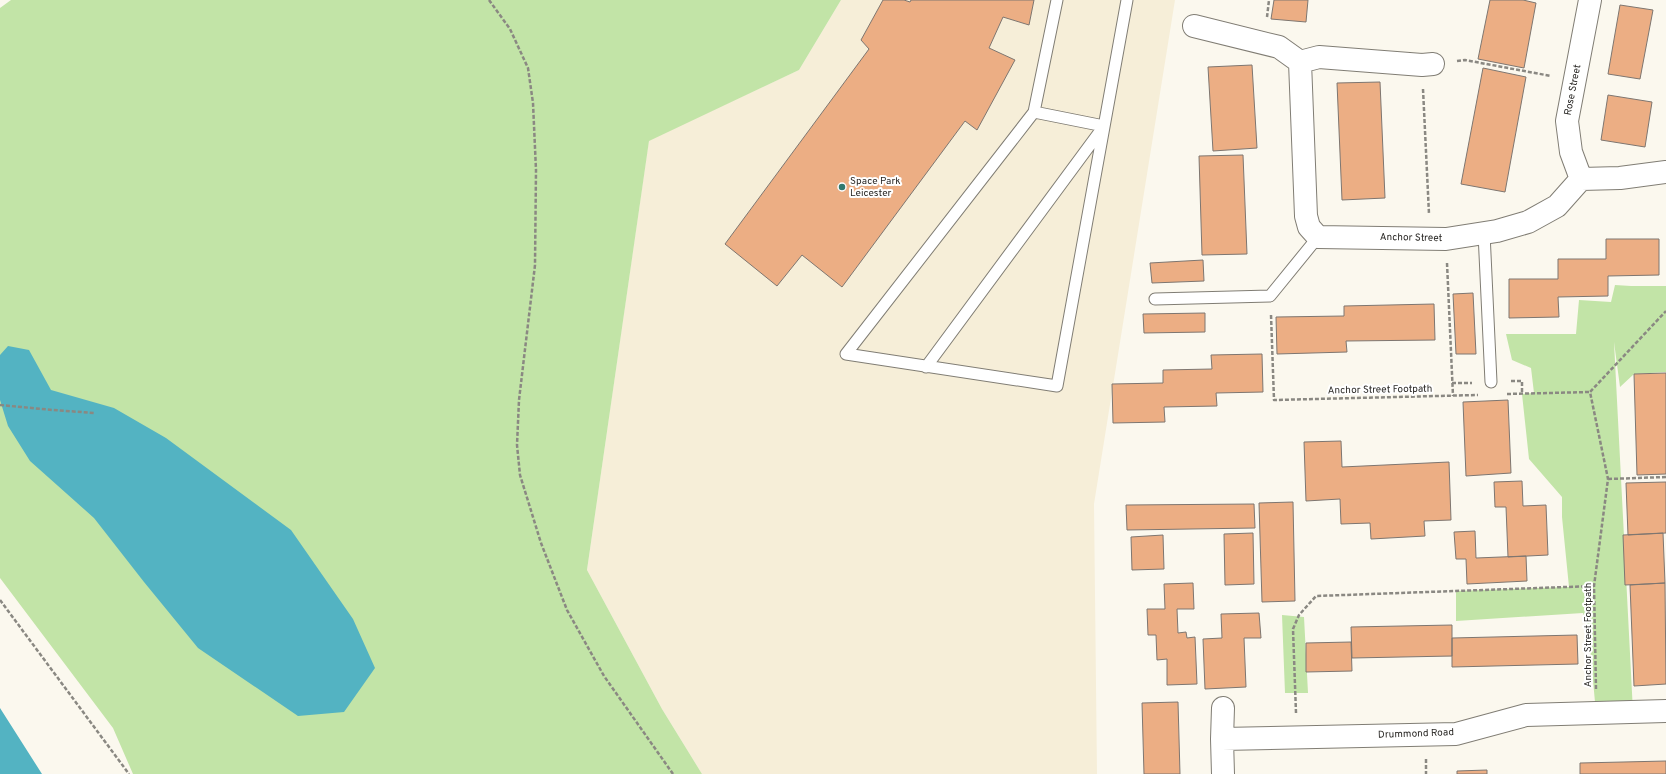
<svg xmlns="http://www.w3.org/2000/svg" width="1666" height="774" viewBox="0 0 1666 774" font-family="Overpass,sans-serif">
<rect width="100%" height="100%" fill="#fbf8ee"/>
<path fill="#f6eed8" d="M 841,0 L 1175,0 L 1094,504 L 1097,774 L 702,774 L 662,709 L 587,570 L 649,140 L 799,70 Z"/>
<path fill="#c2e4a7" d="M 11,0 L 841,0 L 799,70 L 649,141 L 587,570 L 662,709 L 702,774 L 133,774 L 113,728 L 0,578 L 0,8 Z
M 1615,285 L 1631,286 L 1666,286 L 1666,372 L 1634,374 L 1620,387 L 1614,342 L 1633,712 L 1596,713 L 1588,626 L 1583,613 L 1456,621 L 1456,591 L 1569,587 L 1562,517 L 1562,497 L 1529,459 L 1522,394 L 1534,393 L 1531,368 L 1512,360 L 1506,334 L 1576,334 L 1579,300 L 1611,302 Z
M 1282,615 L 1304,617 L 1308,693 L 1285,693 Z"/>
<path fill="#53b3c2" d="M 8,346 L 29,350 L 51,390 L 114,408 L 166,438 L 291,530 L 353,619 L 375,668 L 344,712 L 298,716 L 198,648 L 144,582 L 94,518 L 30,461 L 8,426 L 0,400 L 0,355 Z
M 0,708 L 42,774 L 0,774 Z"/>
<path fill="#ecae84" stroke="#7e7670" d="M 883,0 L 904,0 L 910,2 L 911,0 L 1034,0 L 1029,25 L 1003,17 L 989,48 L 1015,60 L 977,130 L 965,121 L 842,287 L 802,255 L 777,286 L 725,244 L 869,49 L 861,40 Z
M 1274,0 L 1308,0 L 1306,22 L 1271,19 Z
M 1490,0 L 1523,0 L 1536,3 L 1524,68 L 1478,59 Z
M 1620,5 L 1653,10 L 1640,79 L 1608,74 Z
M 1252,65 L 1257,148 L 1213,151 L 1208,67 Z
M 1483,68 L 1526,77 L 1505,192 L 1461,184 Z
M 1380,82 L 1385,198 L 1342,200 L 1337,83 Z
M 1608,95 L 1652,102 L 1645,147 L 1601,140 Z
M 1243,155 L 1247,254 L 1202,255 L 1199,156 Z
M 1606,239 L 1659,239 L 1659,275 L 1608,276 L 1608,296 L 1558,297 L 1559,317 L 1509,318 L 1509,279 L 1558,279 L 1558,259 L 1606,259 Z
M 1203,260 L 1204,281 L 1152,283 L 1150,263 Z
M 1473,293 L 1476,354 L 1456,354 L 1453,294 Z
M 1434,304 L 1435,340 L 1346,341 L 1347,352 L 1277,354 L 1276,317 L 1344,316 L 1344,306 Z
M 1205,313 L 1205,332 L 1144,333 L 1143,314 Z
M 1262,354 L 1263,392 L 1216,393 L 1217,406 L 1164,407 L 1165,422 L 1113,423 L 1112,384 L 1163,383 L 1163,370 L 1212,369 L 1211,355 Z
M 1666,373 L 1666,474 L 1637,475 L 1634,374 Z
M 1508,400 L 1511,473 L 1466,476 L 1463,402 Z
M 1341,441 L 1342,467 L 1449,462 L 1451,520 L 1424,521 L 1425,536 L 1371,539 L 1370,523 L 1341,524 L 1340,499 L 1306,501 L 1304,442 Z
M 1522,481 L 1523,506 L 1546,505 L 1548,555 L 1508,557 L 1506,507 L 1495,507 L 1494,482 Z
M 1666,482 L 1666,533 L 1628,535 L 1626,483 Z
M 1293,502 L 1295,601 L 1262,602 L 1259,503 Z
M 1254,504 L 1255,528 L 1127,530 L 1126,505 Z
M 1475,531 L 1476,558 L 1526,556 L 1527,581 L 1467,584 L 1466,559 L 1456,559 L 1454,532 Z
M 1253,533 L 1254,584 L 1225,585 L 1224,534 Z
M 1663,533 L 1665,583 L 1625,585 L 1623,535 Z
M 1163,535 L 1164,569 L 1132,570 L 1131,537 Z
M 1193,583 L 1194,609 L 1177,609 L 1178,633 L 1186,632 L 1187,638 L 1195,637 L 1197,684 L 1167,685 L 1167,659 L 1157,660 L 1156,635 L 1148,635 L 1147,609 L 1165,609 L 1164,584 Z
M 1665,583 L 1666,684 L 1634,686 L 1630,585 Z
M 1259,613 L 1261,638 L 1244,638 L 1246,687 L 1205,689 L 1203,639 L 1222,638 L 1221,614 Z
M 1452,625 L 1452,656 L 1352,658 L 1351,627 Z
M 1577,635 L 1578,664 L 1452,667 L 1452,638 Z
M 1351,642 L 1352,671 L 1306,672 L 1306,643 Z
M 1178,702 L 1180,774 L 1144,774 L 1142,703 Z
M 1666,761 L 1666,774 L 1580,774 L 1580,763 Z
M 1487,770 L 1487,774 L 1457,774 L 1457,771 Z"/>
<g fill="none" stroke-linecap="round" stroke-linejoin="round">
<defs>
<path id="service" d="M 1057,0 L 1034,112 L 846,354 L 1057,386 L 1127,0
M 1484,233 L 1491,382
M 1155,299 L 1270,296 L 1318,237
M 926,367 L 1104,126 L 1034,112"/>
<path id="minor" d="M 1194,26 L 1279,47 L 1300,62
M 1433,64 L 1422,65 L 1319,57 L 1300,62 L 1306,216 L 1309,227 L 1318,237 L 1446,239 L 1497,231 L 1528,222 L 1557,206 L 1581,179 L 1620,178 L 1666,172
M 1581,179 L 1571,152 L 1567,121 L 1590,0
M 1222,739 L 1223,708
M 1223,774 L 1222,739 L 1456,734 L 1526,715 L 1666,711"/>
</defs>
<use href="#service" stroke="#807d74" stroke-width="13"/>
<use href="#minor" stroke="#807d74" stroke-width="24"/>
<path stroke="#8a8882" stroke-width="2.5" stroke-dasharray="4 2" stroke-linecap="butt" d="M 489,0 L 510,29 L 528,68 L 533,103 L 536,170 L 535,265 L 519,400 L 517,445 L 520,475 L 541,543 L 567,610 L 604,676 L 673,774
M 1267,17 L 1269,0
M 1457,61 L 1465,60 L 1551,76
M 1423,89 L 1429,214
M 1447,263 L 1453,396
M 1271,315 L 1274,400 L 1478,395
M 1511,381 L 1522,381 L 1522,394
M 1452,383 L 1472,383
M 1507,394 L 1590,392
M 0,405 L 53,410 L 94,413
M 1608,479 L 1666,477
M 0,600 L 129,774
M 1596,689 L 1594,586 L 1608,479 L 1590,392 L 1666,311
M 1296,713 L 1293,629 L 1299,615 L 1316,596 L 1594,586
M 1426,759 L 1426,774"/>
<use href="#service" stroke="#fff" stroke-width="11"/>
<use href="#minor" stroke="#fff" stroke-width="22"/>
</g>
<circle fill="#32796f" stroke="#fff" stroke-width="1.5" cx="842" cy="187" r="4"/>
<g text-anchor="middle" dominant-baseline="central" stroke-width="4" stroke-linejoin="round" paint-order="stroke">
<g font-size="10" fill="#292724" stroke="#fff">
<text transform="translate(1573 90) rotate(-79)">Rose Street</text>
<text transform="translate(1411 238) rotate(1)">Anchor Street</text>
<text transform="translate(1380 390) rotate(-1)">Anchor Street Footpath</text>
<text transform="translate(1588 635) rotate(-90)">Anchor Street Footpath</text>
<text transform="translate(1416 734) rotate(-2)">Drummond Road</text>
</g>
<g font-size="10" fill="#292724" stroke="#fff" text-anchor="start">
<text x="850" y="181">Space Park<tspan x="850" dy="12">Leicester</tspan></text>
</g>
</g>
</svg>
